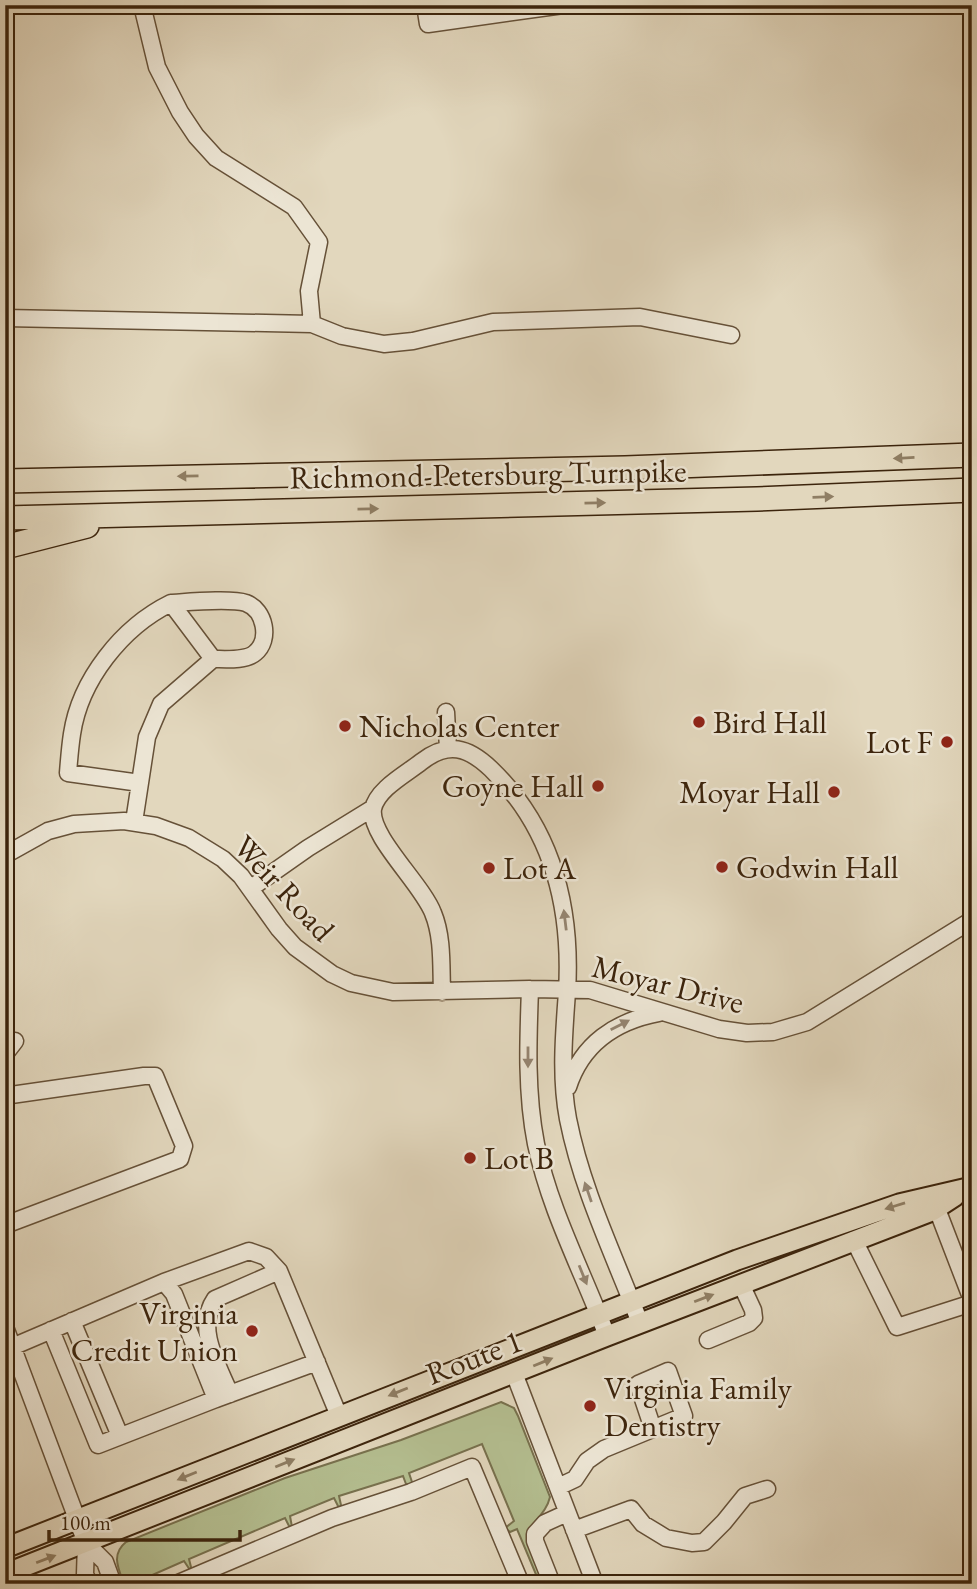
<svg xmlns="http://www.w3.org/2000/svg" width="977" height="1589" viewBox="0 0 977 1589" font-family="'EB Garamond',serif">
<rect width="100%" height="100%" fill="#e2d7bd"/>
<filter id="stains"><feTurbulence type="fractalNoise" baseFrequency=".00286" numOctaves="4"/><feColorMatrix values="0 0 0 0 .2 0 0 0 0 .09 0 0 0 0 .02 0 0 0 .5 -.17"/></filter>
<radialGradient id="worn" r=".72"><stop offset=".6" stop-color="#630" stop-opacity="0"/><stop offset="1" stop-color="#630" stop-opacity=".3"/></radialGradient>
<path fill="#b4be90" stroke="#78714e" stroke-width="2" d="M 501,1402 L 514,1408 L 518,1416 L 550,1497 C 546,1514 533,1520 527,1535 L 544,1584 L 540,1584 L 517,1529 L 510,1532 L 505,1528 L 514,1521 L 482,1444 L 409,1473 L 412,1482 L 409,1485 L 406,1484 L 403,1476 L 339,1496 L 341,1505 L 339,1508 L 334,1498 L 290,1516 L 292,1527 L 289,1526 L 285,1518 L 189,1559 L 191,1567 L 190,1570 L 184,1561 L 132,1584 L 124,1584 C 118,1568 111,1554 126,1542 L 285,1478 L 401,1440 Z"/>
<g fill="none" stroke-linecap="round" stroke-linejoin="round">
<defs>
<path id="minor" d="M 142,5 L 157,67 L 180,112 L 196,136 L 216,158 L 294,207 L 319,242 L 309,291 L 312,324 L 342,336 L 384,344 L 413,341 L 493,322 L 640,317 L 731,335
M 425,5 L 428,24 L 563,5
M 5,318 L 312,324
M 171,603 C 188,602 231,598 246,603 C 265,610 271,640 255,653 C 246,661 225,659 213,659
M 446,712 L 448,749
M 134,822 L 147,737 L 161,704 L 213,659 L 171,603 C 122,627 80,680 72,734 C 70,747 69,760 68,773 L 140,783
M 5,855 L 48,831 L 74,824 L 124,821 L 156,826 L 189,838 L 223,859 L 241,876 L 279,929 L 295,947 L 332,974 L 351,983 L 393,992 L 530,989 L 590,990 L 719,1029 L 747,1033 L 773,1032 L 807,1022 L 972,920
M 251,888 L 308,848 L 373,808
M 530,989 C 528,1041 526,1093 536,1144 C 550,1211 583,1272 607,1336
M 442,992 C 441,966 443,937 433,913 C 422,884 369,836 373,809 C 377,789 406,774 421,762 C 448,741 468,747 491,769 C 553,829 572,908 567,992 C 564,1033 560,1077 568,1119 C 582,1190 614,1255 640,1323
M 5,1054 L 15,1041
M 568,1087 C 582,1044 616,1021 659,1013
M 5,1100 L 11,1095 L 144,1076 L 155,1076 L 184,1146 L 180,1159 L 5,1225
M 937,1209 L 972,1300
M 854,1240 L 897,1327 L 972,1303
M 164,1282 L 174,1294 L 216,1399 L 317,1362
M 72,1321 L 120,1436
M 5,1327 L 86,1543 L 85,1574 L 89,1584
M 51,1330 L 98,1445 L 216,1399
M 708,1340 L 749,1323 L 754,1318 L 753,1310 L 741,1284
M 5,1350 L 164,1282 L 249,1251 L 266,1257 L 279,1271 L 339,1416
M 514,1373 L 595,1584
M 230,1394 C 218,1365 195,1328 215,1299 L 279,1271
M 558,1487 L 575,1479 L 587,1461 L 604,1449 L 684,1416 L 668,1371 L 638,1384 L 653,1429
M 574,1530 L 631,1509 L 643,1524 L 666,1538 L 692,1543 L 704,1542 L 724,1522 L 745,1496 L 767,1489
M 86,1543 L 105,1562 L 113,1584
M 176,1584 L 332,1518 L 411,1492 L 472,1467 L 521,1584
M 552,1584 L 535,1541 L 535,1534 L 545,1523 L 567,1513"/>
<path id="major" d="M 5,1548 L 737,1260 L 899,1204 L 972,1187
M 5,1574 L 607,1336 L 932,1211 L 955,1196"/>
<path id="highway" d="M 5,481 L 625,468 L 972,455
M 5,518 L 757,499 L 972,490
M 5,547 L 87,526"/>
</defs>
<use href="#minor" stroke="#665138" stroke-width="19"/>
<use href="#major" stroke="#3c240c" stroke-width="23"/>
<use href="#highway" stroke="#3c240c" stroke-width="26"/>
<use href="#minor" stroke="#ece5d4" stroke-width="16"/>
<use href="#major" stroke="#e2d7bd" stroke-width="19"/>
<use href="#highway" stroke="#e2d7bd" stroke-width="23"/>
</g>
<defs><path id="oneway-solid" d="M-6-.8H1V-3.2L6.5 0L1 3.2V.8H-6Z" transform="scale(1.75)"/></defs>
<g fill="#8f7e64">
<use href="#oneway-solid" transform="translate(904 458) rotate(177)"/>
<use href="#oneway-solid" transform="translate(188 476) rotate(179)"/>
<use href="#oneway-solid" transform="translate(823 497) rotate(-2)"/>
<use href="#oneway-solid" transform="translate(595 503) rotate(-1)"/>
<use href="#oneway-solid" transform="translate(368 509) rotate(-1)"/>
<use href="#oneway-solid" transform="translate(895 1206) rotate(163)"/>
<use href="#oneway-solid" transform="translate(704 1298) rotate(-21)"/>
<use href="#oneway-solid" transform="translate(543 1362) rotate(-22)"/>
<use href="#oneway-solid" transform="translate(398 1392) rotate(158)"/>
<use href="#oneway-solid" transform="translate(285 1463) rotate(-22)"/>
<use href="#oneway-solid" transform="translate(187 1476) rotate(158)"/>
<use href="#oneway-solid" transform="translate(46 1559) rotate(-21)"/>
</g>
<g fill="#948470">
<use href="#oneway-solid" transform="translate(565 920) rotate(-97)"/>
<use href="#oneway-solid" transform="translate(620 1025) rotate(-27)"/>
<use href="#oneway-solid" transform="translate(528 1057) rotate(90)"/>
<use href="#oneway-solid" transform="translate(588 1192) rotate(-109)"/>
<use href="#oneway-solid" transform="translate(583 1275) rotate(68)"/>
</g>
<g fill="#8f2418" stroke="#ece5d4" stroke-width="2.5">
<circle cx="699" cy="722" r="7"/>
<circle cx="345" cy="726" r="7"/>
<circle cx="947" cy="742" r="7"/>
<circle cx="598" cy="786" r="7"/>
<circle cx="834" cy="792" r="7"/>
<circle cx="722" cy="867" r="7"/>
<circle cx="489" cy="868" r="7"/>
<circle cx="470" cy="1158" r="7"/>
<circle cx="252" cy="1331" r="7"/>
<circle cx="590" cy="1406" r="7"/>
</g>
<g text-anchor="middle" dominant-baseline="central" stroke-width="5" stroke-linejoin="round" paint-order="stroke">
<g font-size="32" fill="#3c240c" stroke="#ece5d4">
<text transform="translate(488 474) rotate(-1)">Richmond-Petersburg Turnpike</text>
<text transform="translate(284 888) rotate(47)">Weir Road</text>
<text transform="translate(668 984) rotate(14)">Moyar Drive</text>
<text transform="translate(474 1357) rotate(-21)">Route 1</text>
</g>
<g font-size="32" fill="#3c240c" stroke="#ece5d4" text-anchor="start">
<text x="713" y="722">Bird Hall</text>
<text x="359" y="726">Nicholas Center</text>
<text x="933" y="742" text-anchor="end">Lot F</text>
<text x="584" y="786" text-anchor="end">Goyne Hall</text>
<text x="820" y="792" text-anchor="end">Moyar Hall</text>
<text x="736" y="867">Godwin Hall</text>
<text x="503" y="868">Lot A</text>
<text x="484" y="1158">Lot B</text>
<text x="238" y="1313" text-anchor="end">Virginia<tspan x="238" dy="37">Credit Union</tspan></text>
<text x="604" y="1388">Virginia Family<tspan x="604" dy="37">Dentistry</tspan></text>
</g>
</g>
<rect width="977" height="1589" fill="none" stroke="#e2d7bd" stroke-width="28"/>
<rect x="7" y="7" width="963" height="1575" fill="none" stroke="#3c240c" stroke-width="3.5"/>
<rect x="14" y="14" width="949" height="1561" fill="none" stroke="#3c240c" stroke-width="2"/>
<path d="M49 1530v10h191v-10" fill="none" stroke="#3c240c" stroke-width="3.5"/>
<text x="60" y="1530" font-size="21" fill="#3c240c" stroke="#ece5d4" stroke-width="5" paint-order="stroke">100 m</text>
<rect width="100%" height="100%" filter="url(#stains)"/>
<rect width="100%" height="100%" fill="url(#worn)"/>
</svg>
